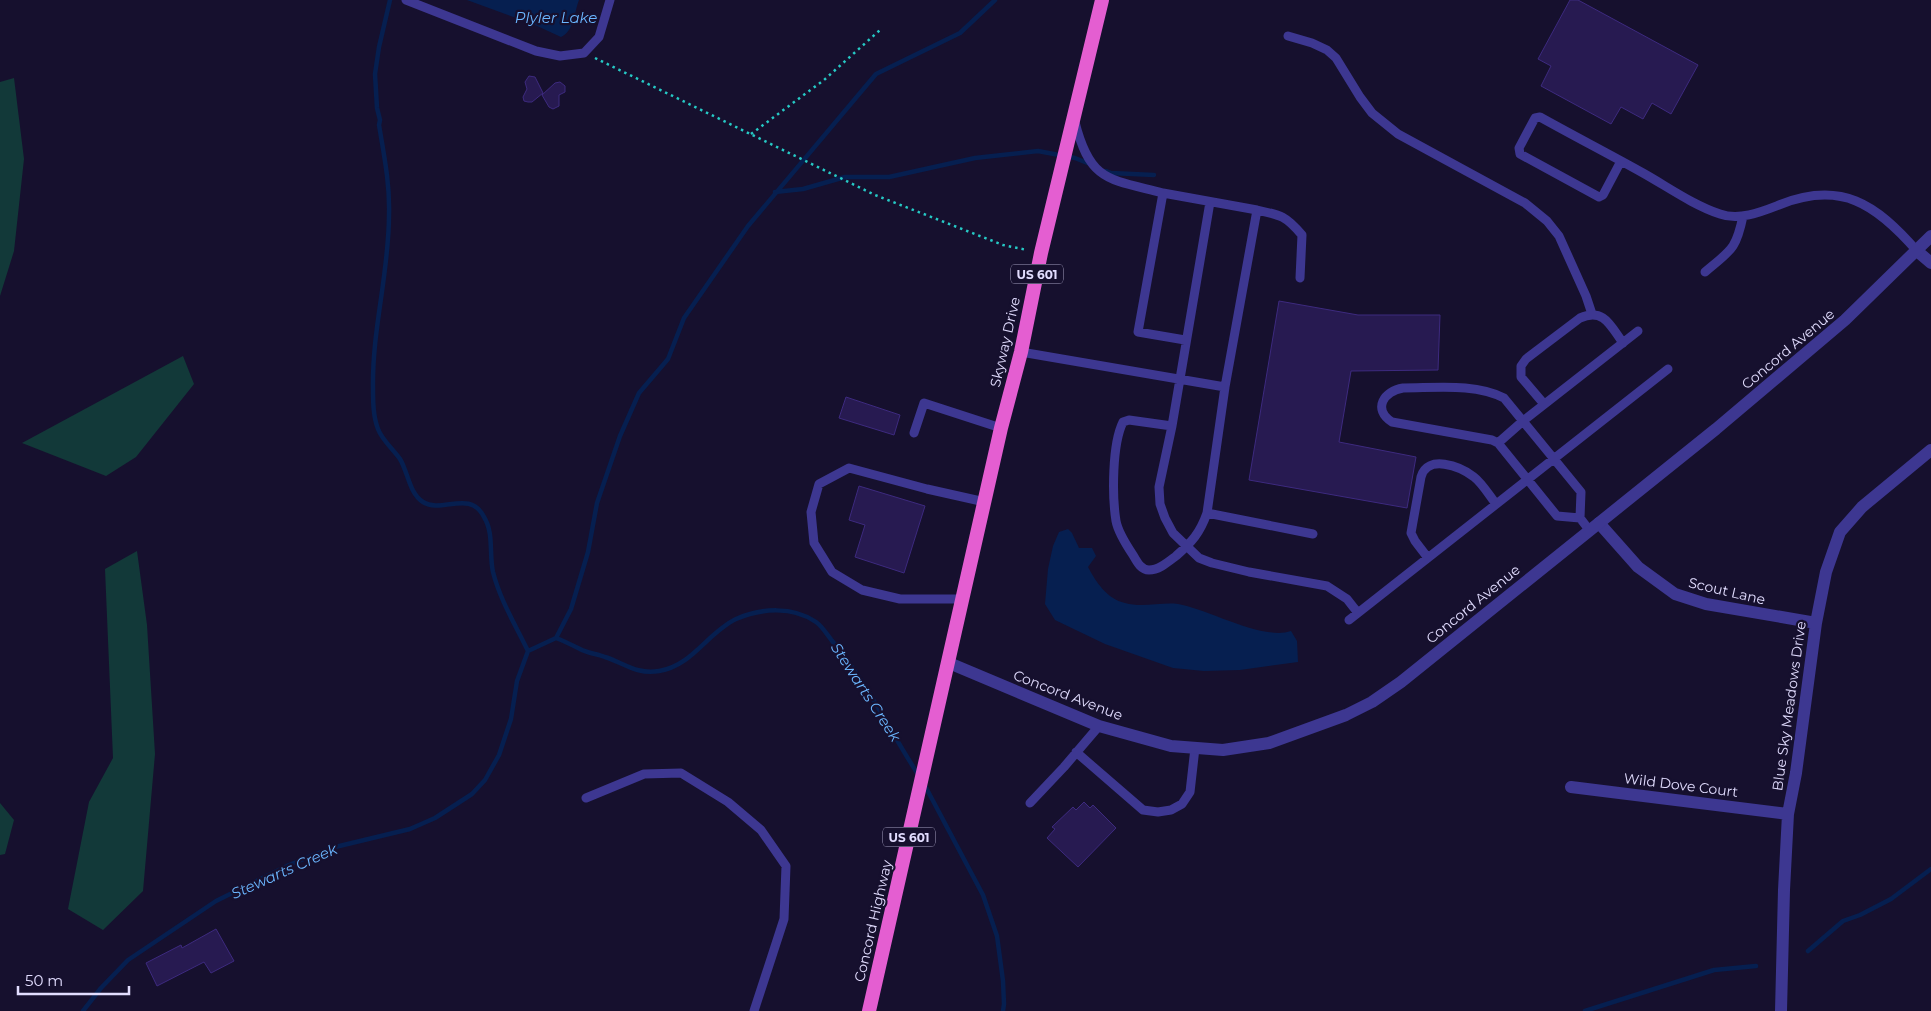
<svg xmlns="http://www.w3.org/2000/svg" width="1931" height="1011" viewBox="0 0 1931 1011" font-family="Montserrat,sans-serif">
<rect width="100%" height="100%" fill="#16102e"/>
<path fill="#123939" d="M 14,78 L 24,159 L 14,251 L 0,296 L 0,82 Z
M 183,356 L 194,384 L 136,457 L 106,476 L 22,443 Z
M 137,551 L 147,625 L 155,754 L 143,891 L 103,930 L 68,909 L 89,802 L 113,758 L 105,569 Z
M 0,803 L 14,820 L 5,854 L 0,855 Z"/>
<path fill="#061f50" d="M 467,0 L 579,0 C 574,13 574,31 561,37 L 535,25 Z
M 1068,529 L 1072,533 L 1079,548 L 1092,548 L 1096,556 L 1088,567 C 1096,582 1107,599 1125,603 C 1142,608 1161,602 1178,604 C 1208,609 1263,641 1291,631 L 1297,641 L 1298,662 L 1240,670 L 1204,671 L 1173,668 L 1105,644 L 1055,620 L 1045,604 L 1048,569 L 1053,546 L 1059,532 Z"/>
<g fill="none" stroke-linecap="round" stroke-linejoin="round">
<path stroke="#061f50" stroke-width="4.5" d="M 390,0 L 379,47 L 375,74 L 377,108 L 380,120 L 379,125 C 384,155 390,184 389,215 C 389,273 372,329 373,388 C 373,401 373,416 378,429 C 382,440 393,449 400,459 C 408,472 409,493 423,502 C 442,514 470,489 484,517 C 494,533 489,554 493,572 C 500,600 516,626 528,651
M 1106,171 L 1111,173 L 1154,175
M 775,192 L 803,189 L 845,177 L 889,177 L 975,158 L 1038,151 L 1075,158 L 1090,164
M 556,638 L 571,609 L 588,552 L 597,503 L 620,436 L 639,393 L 668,359 L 684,318 L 748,226 L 876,74 L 960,33 L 995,0
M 923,782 L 983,895 L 997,936 L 1003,981 L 1004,1004 L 1003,1011
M 1808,951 L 1843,921 L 1860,915 L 1891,899 L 1931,869
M 83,1011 L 101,988 L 128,960 L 216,901 L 289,865 L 331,848 L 410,829 L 435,818 L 472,794 L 485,780 L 499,755 L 511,719 L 517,681 L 528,651 L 556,638 C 564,641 572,645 580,649 C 587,653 597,654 605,657 C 624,663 637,675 659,671 C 692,666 707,633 736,619 C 761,608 793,606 816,622 C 823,627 828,636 833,642 C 867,683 890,731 919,776
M 1585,1011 L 1714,970 L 1756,966"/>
</g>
<path fill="#271a51" stroke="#3d2a7f" d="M 1570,0 L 1578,0 L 1698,65 L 1671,114 L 1652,103 L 1643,119 L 1621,107 L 1611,124 L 1541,86 L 1551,66 L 1538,59 Z
M 529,76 L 535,77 L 543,93 L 532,102 L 528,102 L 524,101 L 523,97 L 527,89 L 525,82 Z
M 560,82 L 565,86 L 565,92 L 559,95 L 559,106 L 553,109 L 549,107 L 542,95 L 555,83 Z
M 1279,301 L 1358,315 L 1440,315 L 1438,370 L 1351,371 L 1339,442 L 1416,457 L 1407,508 L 1249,480 Z
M 846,397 L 900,415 L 894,435 L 839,418 Z
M 859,486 L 925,506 L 904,573 L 855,557 L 865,525 L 849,520 Z
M 1084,802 L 1090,808 L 1093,805 L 1116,828 L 1078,867 L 1047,838 L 1055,829 L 1052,827 L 1073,807 L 1076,810 Z
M 216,929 L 234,961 L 211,973 L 204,962 L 157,986 L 146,963 L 181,945 L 182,948 Z"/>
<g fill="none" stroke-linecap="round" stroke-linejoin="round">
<path stroke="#26c9c5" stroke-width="2.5" stroke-dasharray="2.5 4" stroke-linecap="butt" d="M 595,58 L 875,195 L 1003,245 L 1027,250
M 751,134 L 824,80 L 880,30"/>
<path stroke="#3d3791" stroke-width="9" d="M 406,0 L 536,51 L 560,56 L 584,53 L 599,37 L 610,0
M 1288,36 L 1312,43 L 1327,50 L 1336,58 L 1360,97 L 1372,113 L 1398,134 L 1525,203 L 1547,221 L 1559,236 L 1586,296 L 1592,314
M 1075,122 C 1090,182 1109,179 1163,193
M 1621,161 L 1603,195 L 1599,197 L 1520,154 L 1519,148 L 1535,118 L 1540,117 C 1574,136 1609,154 1643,173 C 1668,187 1693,205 1720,214 C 1739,221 1761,212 1779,205 C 1841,180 1876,204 1917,251
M 1210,202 L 1172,426 L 1129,420 L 1123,422 C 1112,444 1112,496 1116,521 C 1118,532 1127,546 1133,555 C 1137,562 1141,570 1149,570 C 1159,570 1168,562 1176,556 C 1192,542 1200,533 1207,513 L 1225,387
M 1257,210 C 1281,215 1286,216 1302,235 L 1300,278
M 1705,272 C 1731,250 1736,250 1743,216
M 1021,352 L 1225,387 L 1257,210 L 1163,193 L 1138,332 L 1185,340
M 1544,404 L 1521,377 L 1521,366 L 1526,359 L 1580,318 C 1604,308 1610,325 1623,343
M 1172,426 L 1159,487 L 1160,504 L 1165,518 L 1173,533 L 1199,558 L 1212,563 L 1249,572 L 1327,586 L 1347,599 L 1358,613
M 914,433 L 924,403 L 1001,428
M 1498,443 L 1523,421 L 1638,331
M 1207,513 L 1313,534
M 1580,518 L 1557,516 L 1498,443 L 1492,440 L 1392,422 C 1372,409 1384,391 1403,388 C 1436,388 1475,383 1504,398 L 1581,492 L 1580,518 L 1590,531
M 1428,558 L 1415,541 L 1411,533 L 1421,477 C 1427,454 1460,466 1474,477 C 1482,483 1489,495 1496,504
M 963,599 L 900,599 L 862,590 L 832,572 L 814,543 L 811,512 L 819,484 L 849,468 L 927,489 L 985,502
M 1349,620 L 1668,369
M 1076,752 L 1143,810 L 1158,812 L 1171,810 L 1182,804 L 1190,792 L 1195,748
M 586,798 L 644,774 L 681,773 L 728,802 L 761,830 L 786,866 L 784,919 L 754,1011
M 1030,803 L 1064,767 L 1099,726"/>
<path stroke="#3d3791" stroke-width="12" d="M 1917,251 L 1931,263
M 1599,523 L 1638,567 L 1675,594 L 1706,604 L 1816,623
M 1571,787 L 1788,814
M 1781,1011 L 1784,890 L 1788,814 L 1796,773 L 1816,623 L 1826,572 L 1840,532 L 1862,507 L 1931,450"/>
<path stroke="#3d3791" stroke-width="12" d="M 949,663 L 1099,726 L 1171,746 L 1223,750 L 1269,743 L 1346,715 L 1372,702 L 1401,682 L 1716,429 L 1845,320 L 1931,236"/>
<path stroke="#e45ed1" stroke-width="14" d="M 869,1011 L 1001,428 L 1021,352 L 1041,253 L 1102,0"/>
</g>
<g text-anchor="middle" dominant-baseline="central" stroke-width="4.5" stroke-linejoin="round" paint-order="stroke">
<g fill="#16102e" stroke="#a5a0c0" stroke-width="1">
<rect x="1011" y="264.5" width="52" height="19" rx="4"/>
<rect x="883" y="827.5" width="52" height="19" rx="4"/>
</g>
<g font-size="12" font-weight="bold" fill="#e2ddff">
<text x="1037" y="274">US 601</text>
<text x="909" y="837">US 601</text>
</g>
<g font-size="14" fill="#e2ddff" stroke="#16102e">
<text transform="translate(1005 342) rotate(-77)">Skyway Drive</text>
<text transform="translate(1788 349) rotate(-40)">Concord Avenue</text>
<text transform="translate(1727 591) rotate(13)">Scout Lane</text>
<text transform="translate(1473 604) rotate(-39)">Concord Avenue</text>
<text transform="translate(1068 695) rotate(21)">Concord Avenue</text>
<text transform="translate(1789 706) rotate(-82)">Blue Sky Meadows Drive</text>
<text transform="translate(1681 785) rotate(7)">Wild Dove Court</text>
<text transform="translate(873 921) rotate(-77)">Concord Highway</text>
</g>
<g font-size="15" font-style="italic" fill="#6bb6ff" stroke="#16102e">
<text x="556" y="17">Plyler Lake</text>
<text transform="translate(866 692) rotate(57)">Stewarts Creek</text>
<text transform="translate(284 871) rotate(-24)">Stewarts Creek</text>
</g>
</g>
<path d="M18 986v8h111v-8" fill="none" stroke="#e2ddff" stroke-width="2.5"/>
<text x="25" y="986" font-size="15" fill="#e2ddff" stroke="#16102e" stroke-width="4" paint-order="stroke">50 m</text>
</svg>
